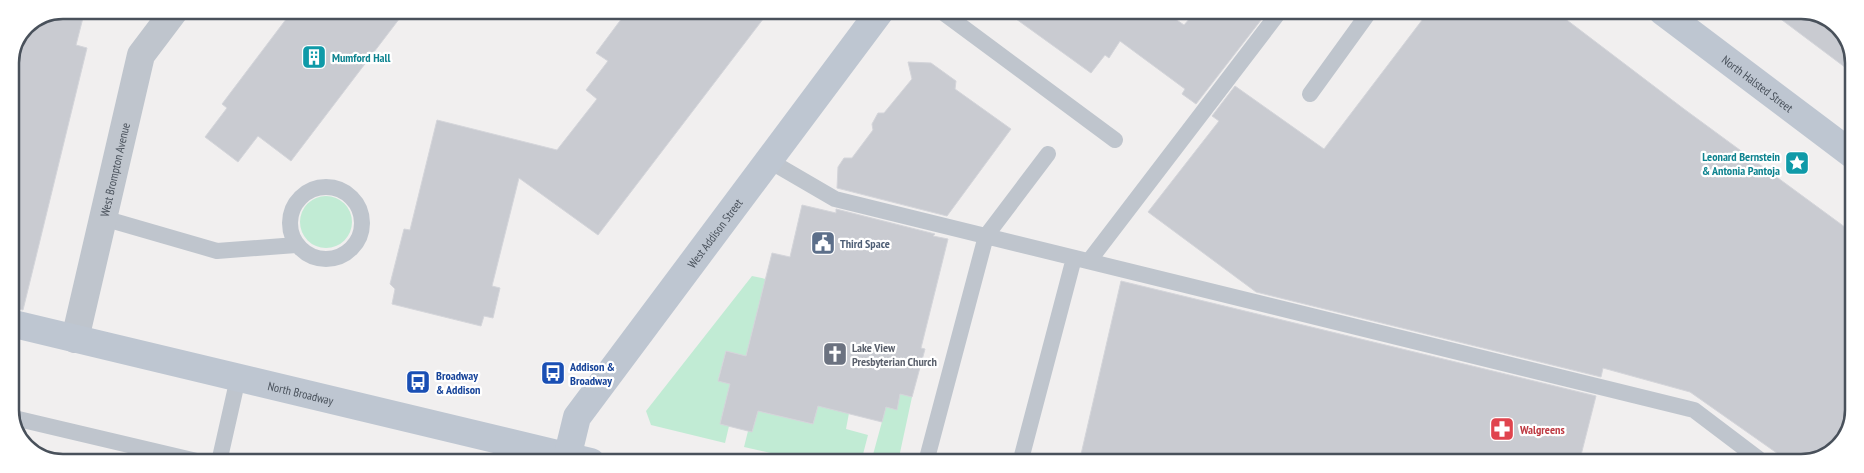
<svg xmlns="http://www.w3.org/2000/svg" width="1864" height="473" viewBox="0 0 1864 473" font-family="'PT Sans Narrow',sans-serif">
<rect width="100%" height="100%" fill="#f1efef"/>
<path fill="#c1ebd4" d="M300 222a26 26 0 1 1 52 0a26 26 0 1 1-52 0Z
M 752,276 L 766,279 L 746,356 L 726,351 L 718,380 L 731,384 L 720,424 L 729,426 L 725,443 L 651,425 L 646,411 Z
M 822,390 L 849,413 L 846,429 L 868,435 L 861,462 L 810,462 L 744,447 L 748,431 L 752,432 L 758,411 L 813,424 Z
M 900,394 L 912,397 L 898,462 L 871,462 L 886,407 L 896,409 Z"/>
<path fill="#c9cbd1" stroke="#d4d5da" d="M 62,10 L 85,10 L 76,45 L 87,48 L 23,310 L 10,308 L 10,62 L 26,25 Z
M 293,10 L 406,10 L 291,161 L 258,136 L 238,162 L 205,137 L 227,108 L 222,104 Z
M 628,10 L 770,10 L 598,235 L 519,178 L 492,286 L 500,288 L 493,318 L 484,316 L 481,326 L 392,304 L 395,289 L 390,284 L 404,229 L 410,230 L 437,120 L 557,150 L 597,99 L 586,90 L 608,61 L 596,53 Z
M 1005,11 L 1164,11 L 1184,25 L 1196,11 L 1268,11 L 1196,104 L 1182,94 L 1185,89 L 1120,41 L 1109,58 L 1105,55 L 1091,73 Z
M 1429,11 L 1555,11 L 1684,109 L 1853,233 L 1853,421 L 1834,452 L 1802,463 L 1791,463 L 1690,392 L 1603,368 L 1601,377 L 1256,292 L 1148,212 L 1219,121 L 1212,116 L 1235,86 L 1324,149 Z
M 1770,11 L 1812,11 L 1841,28 L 1854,56 L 1854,74 Z
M 908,62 L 931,63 L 956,81 L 955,89 L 1011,129 L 947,216 L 837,188 L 838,167 L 844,158 L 852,158 L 873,130 L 872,124 L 878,113 L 884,113 L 912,79 Z
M 802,205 L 836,213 L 836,209 L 935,234 L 933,236 L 948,239 L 921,348 L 925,349 L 912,397 L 900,394 L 897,410 L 886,407 L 882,422 L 818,406 L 813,424 L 758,411 L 752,432 L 720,424 L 730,384 L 718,381 L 726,351 L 746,356 L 772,253 L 790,257 Z
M 1121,281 L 1596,396 L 1579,463 L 1079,463 Z"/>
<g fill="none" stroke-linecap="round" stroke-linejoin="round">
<path stroke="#bfc5cd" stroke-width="16" d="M 941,11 L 1115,140
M 1310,94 L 1370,11
M 768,160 L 835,199 L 1694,410 L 1764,463
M290 223a36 36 0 1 1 72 0a36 36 0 1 1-72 0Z
M 103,218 L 217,251 L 296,245
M 1089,261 L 1280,11
M 10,417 L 201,462
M 219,462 L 238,378
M 926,462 L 986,236 L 1048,154
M 1020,463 L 1074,258
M 1667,463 L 1669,463"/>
<path stroke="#bfc5cd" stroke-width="28" id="s1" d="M 75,339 L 141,55 L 175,10"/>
<g stroke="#bec6d1" stroke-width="28">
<path id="s2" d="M 1662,11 L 1853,155"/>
<path id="s3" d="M 10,323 L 591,462"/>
<path id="s4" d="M 566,462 L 577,417 L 881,10"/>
</g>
</g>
<defs>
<symbol id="building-square" viewBox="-11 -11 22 22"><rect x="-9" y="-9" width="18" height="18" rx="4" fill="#0f9aa8" stroke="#fff"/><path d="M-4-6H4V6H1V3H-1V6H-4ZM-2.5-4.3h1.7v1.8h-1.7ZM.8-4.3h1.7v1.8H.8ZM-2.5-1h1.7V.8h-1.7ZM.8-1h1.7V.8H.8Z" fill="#fff"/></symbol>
<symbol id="sight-square" viewBox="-11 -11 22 22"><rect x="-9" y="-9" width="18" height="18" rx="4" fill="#0f9aa8" stroke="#fff"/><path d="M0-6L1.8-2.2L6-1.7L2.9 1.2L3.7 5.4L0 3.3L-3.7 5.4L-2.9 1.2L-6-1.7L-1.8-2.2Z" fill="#fff"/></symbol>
<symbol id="civic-square" viewBox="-11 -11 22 22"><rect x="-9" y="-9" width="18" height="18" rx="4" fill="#5c6f8a" stroke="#fff"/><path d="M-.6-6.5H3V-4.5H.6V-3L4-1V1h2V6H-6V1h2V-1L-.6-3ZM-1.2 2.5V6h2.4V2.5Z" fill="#fff"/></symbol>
<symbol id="church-square" viewBox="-11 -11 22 22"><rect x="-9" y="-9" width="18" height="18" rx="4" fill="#6b7280" stroke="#fff"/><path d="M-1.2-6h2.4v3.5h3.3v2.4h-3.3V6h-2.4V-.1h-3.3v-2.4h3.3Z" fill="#fff"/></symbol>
<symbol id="bus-square" viewBox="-11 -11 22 22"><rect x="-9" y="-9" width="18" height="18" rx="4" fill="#1a4fb4" stroke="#fff"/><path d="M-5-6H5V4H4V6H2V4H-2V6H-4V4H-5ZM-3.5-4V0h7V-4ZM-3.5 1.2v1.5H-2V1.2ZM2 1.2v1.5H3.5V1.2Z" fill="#fff"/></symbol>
<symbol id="pharmacy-square" viewBox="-11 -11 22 22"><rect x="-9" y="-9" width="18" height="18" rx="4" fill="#e0444e" stroke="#fff"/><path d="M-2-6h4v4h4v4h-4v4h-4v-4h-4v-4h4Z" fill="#fff"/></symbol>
</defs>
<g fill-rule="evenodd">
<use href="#building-square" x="300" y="43" width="28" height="28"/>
<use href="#sight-square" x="1783" y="149" width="28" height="28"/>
<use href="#civic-square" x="809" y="229" width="28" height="28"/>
<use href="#church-square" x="821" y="340" width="28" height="28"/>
<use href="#bus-square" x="539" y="359" width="28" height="28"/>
<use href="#bus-square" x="404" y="368" width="28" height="28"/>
<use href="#pharmacy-square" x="1488" y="415" width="28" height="28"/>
</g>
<g text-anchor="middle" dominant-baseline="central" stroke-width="4.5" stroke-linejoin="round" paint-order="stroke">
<g font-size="12" font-weight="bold" fill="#0d838f" stroke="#fff" text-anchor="start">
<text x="332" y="57">Mumford Hall</text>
<text x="1780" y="156" text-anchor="end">Leonard Bernstein<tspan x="1780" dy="14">&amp; Antonia Pantoja</tspan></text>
</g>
<g font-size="12" fill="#49515b" stroke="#fff">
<text stroke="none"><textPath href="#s2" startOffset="120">North Halsted Street</textPath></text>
<text stroke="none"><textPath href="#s1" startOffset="174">West Brompton Avenue</textPath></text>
<text stroke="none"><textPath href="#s4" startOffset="276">West Addison Street</textPath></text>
<text stroke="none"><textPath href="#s3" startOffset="299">North Broadway</textPath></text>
</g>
<g font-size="12" font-weight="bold" fill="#4e5e75" stroke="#fff" text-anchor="start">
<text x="840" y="243">Third Space</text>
</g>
<g font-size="12" font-weight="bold" fill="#5b616d" stroke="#fff" text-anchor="start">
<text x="852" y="347">Lake View<tspan x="852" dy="14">Presbyterian Church</tspan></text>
</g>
<g font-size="12" font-weight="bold" fill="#164399" stroke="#fff" text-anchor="start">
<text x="570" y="366">Addison &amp;<tspan x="570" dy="14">Broadway</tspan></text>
<text x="436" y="375">Broadway<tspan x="436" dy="14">&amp; Addison</tspan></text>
</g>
<g font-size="12" font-weight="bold" fill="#be3a42" stroke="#fff" text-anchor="start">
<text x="1520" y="429">Walgreens</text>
</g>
</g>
<path d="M0 0H1864V473H0ZM63 19H1801A44 44 0 0 1 1845 63V410A44 44 0 0 1 1801 454H63A44 44 0 0 1 19 410V63A44 44 0 0 1 63 19Z" fill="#fff" fill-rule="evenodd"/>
<path fill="none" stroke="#49515b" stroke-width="2.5" d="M63 19H1801A44 44 0 0 1 1845 63V410A44 44 0 0 1 1801 454H63A44 44 0 0 1 19 410V63A44 44 0 0 1 63 19Z"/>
</svg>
